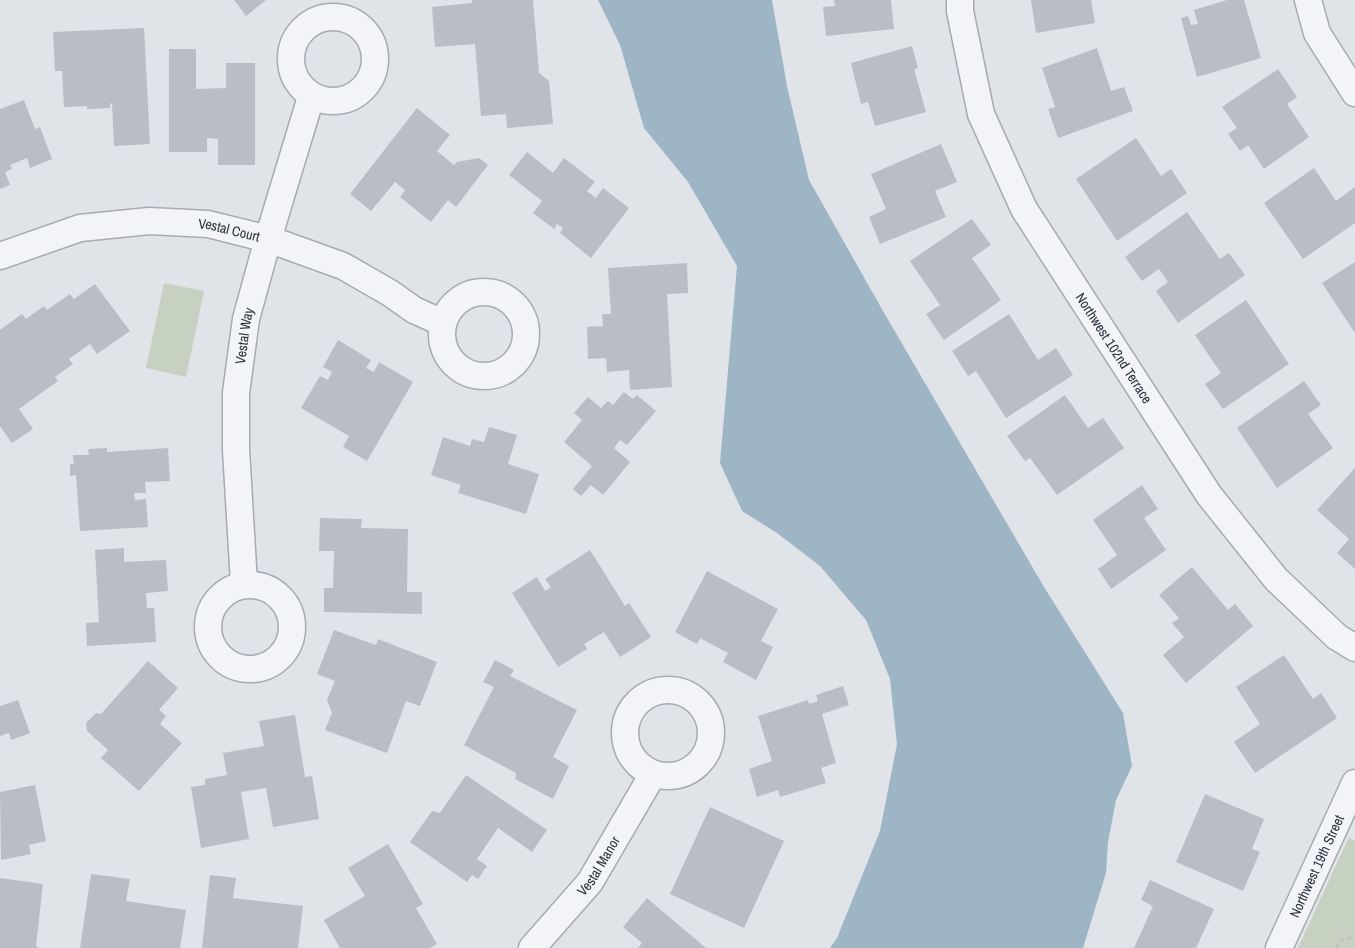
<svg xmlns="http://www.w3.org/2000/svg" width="1355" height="948" viewBox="0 0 1355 948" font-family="'Archivo Narrow',sans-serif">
<rect width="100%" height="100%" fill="#e0e4e8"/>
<path fill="#c7d1c2" d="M 164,283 L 204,291 L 186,377 L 146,368 Z
M 1349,837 L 1355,841 L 1355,948 L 1298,948 Z"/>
<path fill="#9eb5c5" d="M 598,0 L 772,0 L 787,86 L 809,180 L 883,311 L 1044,587 L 1123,713 L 1132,766 L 1116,800 L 1108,842 L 1106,873 L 1083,948 L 830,948 L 837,938 L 880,831 L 897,744 L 890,679 L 866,620 L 820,566 L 777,533 L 742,511 L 720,463 L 737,266 L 688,182 L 644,128 L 620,45 Z"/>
<path fill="#b8bec4" d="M 234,0 L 266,0 L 246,16 Z
M 472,0 L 533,0 L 539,73 L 549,81 L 553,124 L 507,128 L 506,114 L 481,116 L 475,44 L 435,47 L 432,7 L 472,3 Z
M 834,0 L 891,0 L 894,29 L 826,36 L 823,7 L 835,6 Z
M 1031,0 L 1091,0 L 1095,23 L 1036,33 Z
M 1227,0 L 1244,0 L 1261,58 L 1197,77 L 1181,18 L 1188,16 L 1191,25 L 1198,24 L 1194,10 Z
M 144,28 L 150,144 L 114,146 L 112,103 L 110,104 L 110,108 L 87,109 L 87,106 L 64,107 L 62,71 L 55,71 L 53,32 Z
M 912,46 L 918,68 L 914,69 L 926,112 L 875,126 L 868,102 L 861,104 L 851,63 Z
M 1097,48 L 1111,91 L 1124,87 L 1133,111 L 1058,138 L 1048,109 L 1055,107 L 1042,68 Z
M 169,49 L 196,49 L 196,89 L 226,88 L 226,63 L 255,63 L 255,165 L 218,165 L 218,139 L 207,138 L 207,152 L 169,152 Z
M 1278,69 L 1297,97 L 1287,104 L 1309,137 L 1264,169 L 1248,145 L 1240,151 L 1228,134 L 1237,128 L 1222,107 Z
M 24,100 L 35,129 L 40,127 L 52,159 L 30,168 L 27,158 L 10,165 L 12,169 L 5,172 L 10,185 L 0,189 L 0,109 Z
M 417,108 L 450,135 L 437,151 L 454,165 L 457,162 L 479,158 L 488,165 L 456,207 L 448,200 L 431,222 L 400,197 L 405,190 L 395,182 L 371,211 L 350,194 Z
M 1136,138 L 1161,176 L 1171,169 L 1187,193 L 1117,241 L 1076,179 Z
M 941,144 L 957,182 L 935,191 L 946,217 L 880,244 L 869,217 L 886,209 L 871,174 Z
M 527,152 L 553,173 L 564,158 L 595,182 L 587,191 L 596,198 L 603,188 L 629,208 L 591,258 L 560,233 L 563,228 L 557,224 L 554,229 L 533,213 L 542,201 L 509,175 Z
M 1314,168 L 1336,201 L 1355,187 L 1355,223 L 1303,259 L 1264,203 Z
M 1187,212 L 1220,259 L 1229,253 L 1245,275 L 1178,323 L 1156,291 L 1168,282 L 1159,269 L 1142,281 L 1125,257 Z
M 972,219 L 991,245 L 972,258 L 1001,300 L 944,340 L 926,314 L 940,305 L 910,261 Z
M 1355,262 L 1355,333 L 1322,283 Z
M 687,263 L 688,293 L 667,294 L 672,387 L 630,390 L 629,370 L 607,372 L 606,358 L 588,359 L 587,327 L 603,326 L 602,314 L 611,314 L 608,268 Z
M 95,284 L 130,331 L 97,354 L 90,344 L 69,359 L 73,364 L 55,377 L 58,381 L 19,409 L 33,429 L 12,443 L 0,426 L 0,330 L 22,314 L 26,319 L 44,306 L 47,310 L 70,294 L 74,299 Z
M 1246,300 L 1289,364 L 1223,409 L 1205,384 L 1221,373 L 1195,335 Z
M 1009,314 L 1038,360 L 1056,348 L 1073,375 L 1006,418 L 976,371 L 968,376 L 952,351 Z
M 338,340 L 371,360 L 366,368 L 374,372 L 379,362 L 413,382 L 367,461 L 343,447 L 349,436 L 301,408 L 320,376 L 328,380 L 332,372 L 323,367 Z
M 1304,381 L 1321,405 L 1308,414 L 1333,448 L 1277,488 L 1237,428 Z
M 624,392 L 633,399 L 637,395 L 656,411 L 627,445 L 620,440 L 614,448 L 630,462 L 603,495 L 591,485 L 581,496 L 573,489 L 592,466 L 564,442 L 582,420 L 574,413 L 588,397 L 601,408 L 608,401 L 613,405 Z
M 1065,395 L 1088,428 L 1103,418 L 1124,448 L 1057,495 L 1030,458 L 1025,461 L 1007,436 Z
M 489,427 L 517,435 L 508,464 L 539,474 L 526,514 L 458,493 L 461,485 L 431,475 L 443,437 L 470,446 L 472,439 L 484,442 Z
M 107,448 L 107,452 L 168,448 L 170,481 L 145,482 L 146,493 L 134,493 L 135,500 L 146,499 L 148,527 L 80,531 L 76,475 L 70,476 L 70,464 L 74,464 L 73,455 L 89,455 L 88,449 Z
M 1355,468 L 1355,569 L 1337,553 L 1349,539 L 1317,510 Z
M 1142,485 L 1158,509 L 1144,518 L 1166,550 L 1111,589 L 1098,569 L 1117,555 L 1093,520 Z
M 320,518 L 362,519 L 361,528 L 408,529 L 407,592 L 422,592 L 422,614 L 324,612 L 324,588 L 333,588 L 334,551 L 319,551 Z
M 124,548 L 124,562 L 166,560 L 168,591 L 146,593 L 147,608 L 154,608 L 156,642 L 87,646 L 86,623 L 99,622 L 95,550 Z
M 590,550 L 625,606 L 629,603 L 651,637 L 620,657 L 604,632 L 584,644 L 587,649 L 558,667 L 512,593 L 537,577 L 545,591 L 551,587 L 545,579 Z
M 1192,567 L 1228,610 L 1235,604 L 1253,626 L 1186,683 L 1163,655 L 1184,637 L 1172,623 L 1179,618 L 1159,595 Z
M 707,571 L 778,609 L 761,641 L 773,647 L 756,680 L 723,662 L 728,653 L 700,638 L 697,644 L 675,632 Z
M 334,630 L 376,645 L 378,639 L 437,662 L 420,706 L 406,701 L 387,753 L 325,730 L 332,713 L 327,700 L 335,681 L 317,674 Z
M 1284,655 L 1313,699 L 1321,693 L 1337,718 L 1255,773 L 1234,742 L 1260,724 L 1236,687 Z
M 495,660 L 514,670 L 510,676 L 577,710 L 553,757 L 569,766 L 553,799 L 515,779 L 516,773 L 464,745 L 494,687 L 483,682 Z
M 148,661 L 178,688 L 159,710 L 166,716 L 160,724 L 182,743 L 139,791 L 101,758 L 108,750 L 87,731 L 86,723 L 96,713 L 101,714 Z
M 843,686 L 849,705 L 822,714 L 836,763 L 821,768 L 826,783 L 780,797 L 778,790 L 757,797 L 749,769 L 772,761 L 758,716 L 808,700 L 809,704 L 818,701 L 816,695 Z
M 18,700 L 30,733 L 11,740 L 9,733 L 0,736 L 0,706 Z
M 295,715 L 305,777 L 312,776 L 319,819 L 273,827 L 266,788 L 241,792 L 249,839 L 201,848 L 191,787 L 205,785 L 205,779 L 227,775 L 223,753 L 264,746 L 259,721 Z
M 466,775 L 547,830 L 532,852 L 498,828 L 477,859 L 487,866 L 478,879 L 472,875 L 467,882 L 410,842 L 432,811 L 440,813 Z
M 35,785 L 46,841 L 29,845 L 31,854 L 1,860 L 0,792 Z
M 1205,794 L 1264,819 L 1252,849 L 1260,852 L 1243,891 L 1176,862 Z
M 710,807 L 784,841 L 744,928 L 670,894 Z
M 388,844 L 423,904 L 416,908 L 437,944 L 430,948 L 340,948 L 324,920 L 365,896 L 348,868 Z
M 91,874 L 130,879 L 126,901 L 186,910 L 180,948 L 80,948 Z
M 210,875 L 236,878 L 233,898 L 303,906 L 298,948 L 202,948 Z
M 0,878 L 43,884 L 36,946 L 39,948 L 0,948 Z
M 1150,880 L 1214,909 L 1196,948 L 1134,948 L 1153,906 L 1141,900 Z
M 647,898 L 706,948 L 638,948 L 642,943 L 623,927 Z"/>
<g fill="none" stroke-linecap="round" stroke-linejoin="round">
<defs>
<g id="street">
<path id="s1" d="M 960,0 L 960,11 L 981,114 L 1024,209 L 1209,495 L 1276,579 L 1337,637 L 1355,648"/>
<path d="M 1308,0 L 1317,33 L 1355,93"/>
<circle cx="333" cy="59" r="42"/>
<path id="s2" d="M 0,256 L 80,228 L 149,221 L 208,224 L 268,239 L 343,266 L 390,293 L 414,310 L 443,323"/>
<circle cx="484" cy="334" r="42"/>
<path id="s3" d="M 244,584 L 236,449 L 236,393 L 246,319 L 268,239 L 311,97"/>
<circle cx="250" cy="627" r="42"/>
<circle cx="668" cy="733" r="43"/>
<path id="s4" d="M 532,948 L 590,882 L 653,774"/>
<path id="s5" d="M 1279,948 L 1355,783"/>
</g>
</defs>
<use href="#street" stroke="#a6abb2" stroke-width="29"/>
<path stroke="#bbbec3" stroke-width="3" stroke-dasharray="4 4" stroke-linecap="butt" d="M 1336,948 L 1341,940 L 1355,937"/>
<use href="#street" stroke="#f3f4f7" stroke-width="26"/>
</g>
<g text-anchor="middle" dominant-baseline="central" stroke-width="4" stroke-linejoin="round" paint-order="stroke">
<g font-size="14" fill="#2a333e" stroke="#f0f3f6">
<text stroke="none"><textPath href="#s2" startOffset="235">Vestal Court</textPath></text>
<text stroke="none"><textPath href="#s3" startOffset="249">Vestal Way</textPath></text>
<text stroke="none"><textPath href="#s1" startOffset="386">Northwest 102nd Terrace</textPath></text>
<text stroke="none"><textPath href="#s4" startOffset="106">Vestal Manor</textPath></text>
<text stroke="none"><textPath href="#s5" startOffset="90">Northwest 19th Street</textPath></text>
</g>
</g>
</svg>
